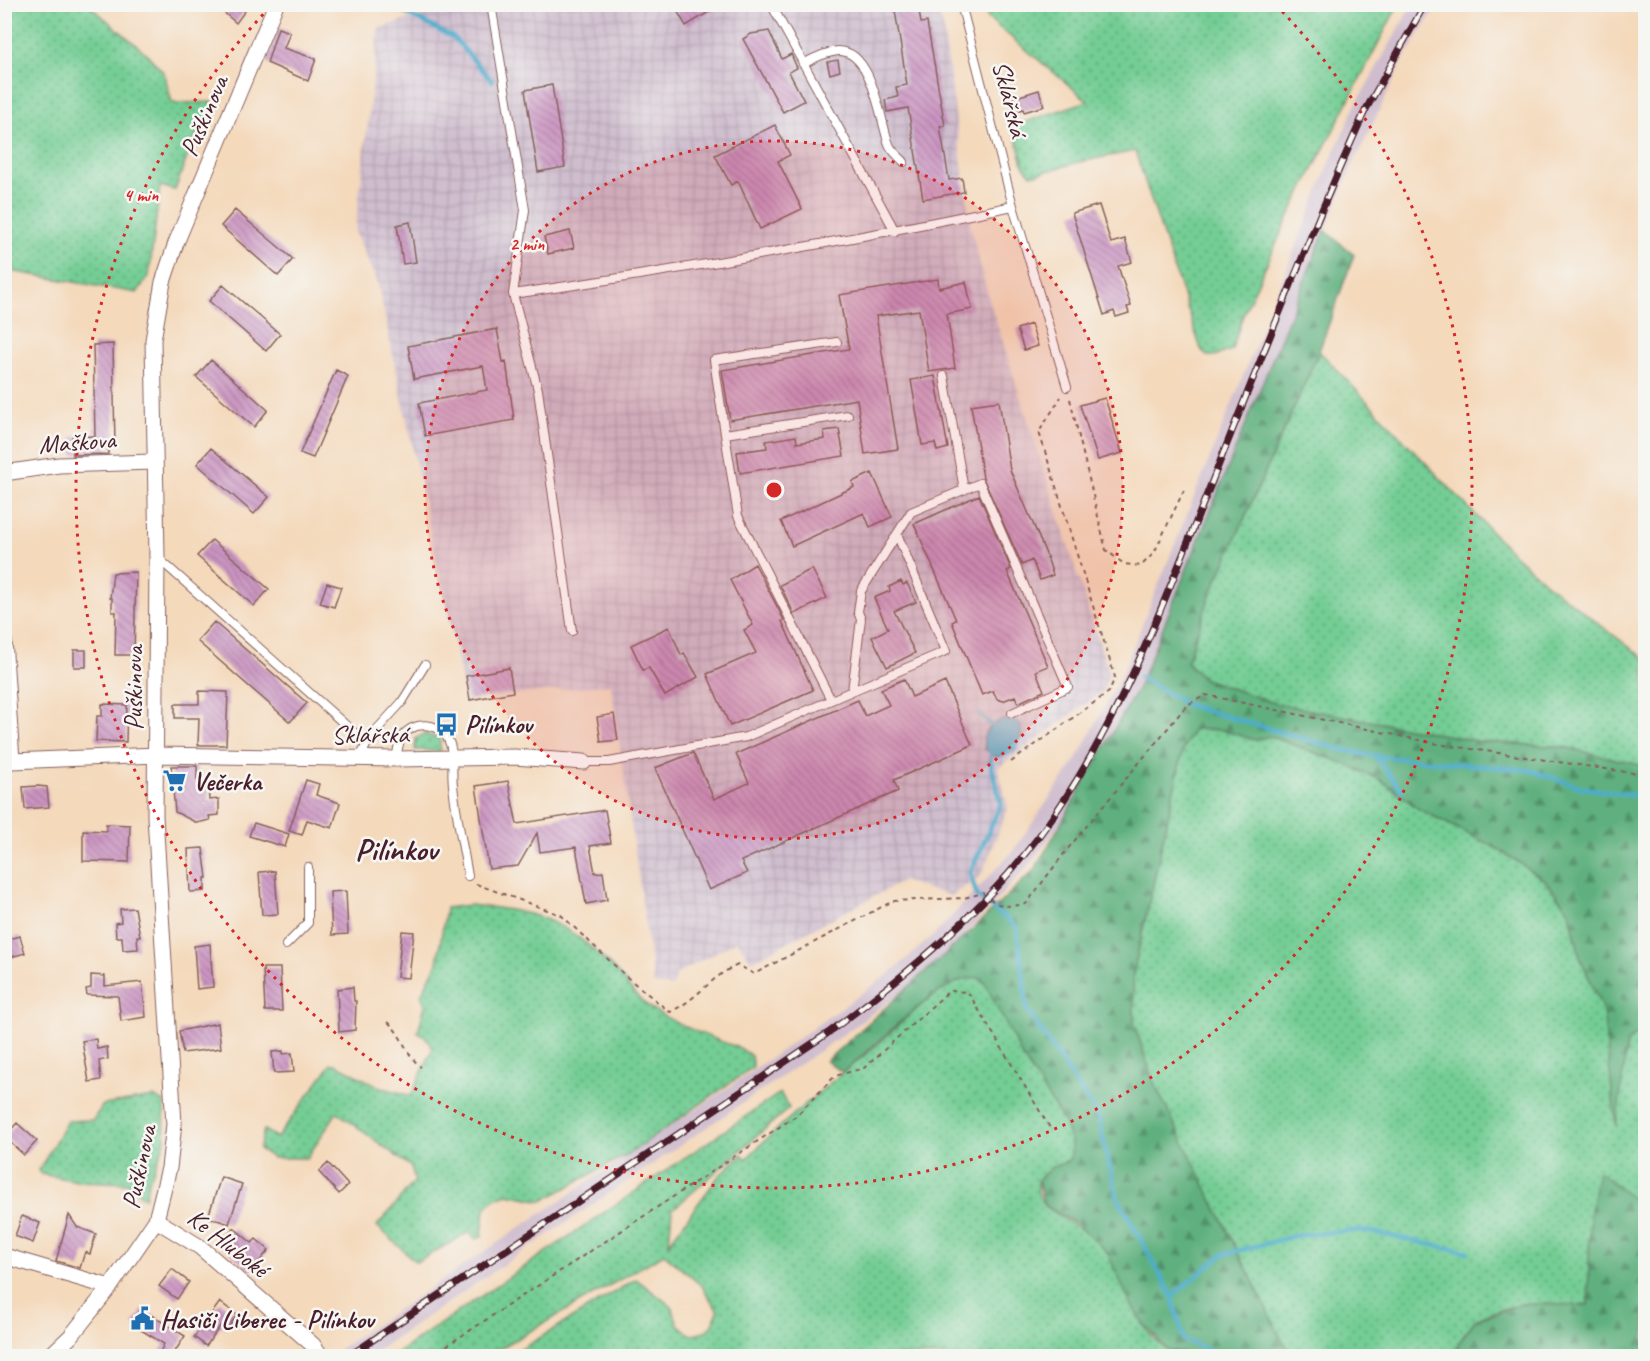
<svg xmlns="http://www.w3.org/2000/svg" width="1650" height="1361" viewBox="0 0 1650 1361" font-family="Caveat,sans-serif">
<defs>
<pattern id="industrial-grid" width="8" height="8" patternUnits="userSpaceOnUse" patternTransform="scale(1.5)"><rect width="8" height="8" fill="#cfbdce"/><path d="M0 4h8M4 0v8" fill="none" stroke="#b3a2b1"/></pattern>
<pattern id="grass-dots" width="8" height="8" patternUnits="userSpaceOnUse" patternTransform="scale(1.5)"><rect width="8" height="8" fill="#73cd94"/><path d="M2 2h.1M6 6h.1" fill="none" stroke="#60a679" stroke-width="1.8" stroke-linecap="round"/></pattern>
<pattern id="forest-firs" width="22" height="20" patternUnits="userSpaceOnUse" patternTransform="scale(1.5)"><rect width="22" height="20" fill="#5eb07e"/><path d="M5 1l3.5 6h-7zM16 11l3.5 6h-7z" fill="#508f67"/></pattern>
<pattern id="building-back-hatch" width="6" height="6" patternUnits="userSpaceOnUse" patternTransform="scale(1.5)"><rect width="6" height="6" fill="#ca94c1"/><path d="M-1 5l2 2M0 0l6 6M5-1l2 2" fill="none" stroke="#a6789d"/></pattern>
</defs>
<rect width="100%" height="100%" fill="#f6f6f2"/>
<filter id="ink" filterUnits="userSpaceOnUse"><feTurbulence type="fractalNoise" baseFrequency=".0167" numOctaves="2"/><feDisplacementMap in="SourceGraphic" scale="12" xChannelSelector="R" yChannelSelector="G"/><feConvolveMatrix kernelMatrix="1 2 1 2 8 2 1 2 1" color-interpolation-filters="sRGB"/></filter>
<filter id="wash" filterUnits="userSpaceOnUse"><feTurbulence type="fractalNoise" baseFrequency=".008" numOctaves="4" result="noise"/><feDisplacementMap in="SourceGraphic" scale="24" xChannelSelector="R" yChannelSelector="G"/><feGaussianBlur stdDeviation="1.35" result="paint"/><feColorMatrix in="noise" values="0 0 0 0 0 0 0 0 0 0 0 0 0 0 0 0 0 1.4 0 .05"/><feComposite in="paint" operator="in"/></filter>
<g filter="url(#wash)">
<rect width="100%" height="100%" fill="#f4d9bb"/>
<path fill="url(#industrial-grid)" d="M 463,4 L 936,5 L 943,26 L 971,229 L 988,296 L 1109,673 L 1103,691 L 998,768 L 1008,808 L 981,876 L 951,896 L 903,881 L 752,961 L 737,941 L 677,974 L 672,987 L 654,984 L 611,684 L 466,700 L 378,284 L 355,232 L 379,28 Z"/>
<path fill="#cfbdce" d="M 1412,5 L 1438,5 L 1405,57 L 1351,169 L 1141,683 L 1071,808 L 1030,864 L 951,949 L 903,991 L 834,1041 L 369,1356 L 329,1356 L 744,1077 L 889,974 L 936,933 L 1013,851 L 1078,757 L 1122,674 L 1331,160 L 1355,106 Z"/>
<path fill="url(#grass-dots)" stroke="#5e7660" stroke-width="1.5" d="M 4,5 L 89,5 L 147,54 L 164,73 L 172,103 L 220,102 L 193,141 L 175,190 L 160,186 L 149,276 L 137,293 L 5,270 Z
M 983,5 L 1398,5 L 1288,218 L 1243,315 L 1232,350 L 1215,356 L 1207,356 L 1201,349 L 1135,151 L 1079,162 L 1036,174 L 1031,174 L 1024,167 L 1013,126 L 1088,101 L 988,18 Z
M 1319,351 L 1508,549 L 1547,584 L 1645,659 L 1645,771 L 1564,747 L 1483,742 L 1277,704 L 1204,679 L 1187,662 L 1209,598 Z
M 1194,729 L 1222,730 L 1255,740 L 1270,736 L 1340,762 L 1381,780 L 1419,809 L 1498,849 L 1545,880 L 1570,912 L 1580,957 L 1603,1010 L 1607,1036 L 1624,1066 L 1627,1043 L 1645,1027 L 1645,1208 L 1598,1172 L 1588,1305 C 1544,1304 1463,1296 1457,1356 L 1294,1356 L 1283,1342 L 1153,1081 L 1134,1023 L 1133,974 L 1183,749 Z
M 425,734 L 440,739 L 440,751 L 415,750 L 416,738 Z
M 469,905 C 534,911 564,918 611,966 C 624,978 634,997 648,1006 C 670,1022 714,1039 740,1048 L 751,1056 L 753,1067 L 633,1151 L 542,1201 L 508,1194 L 496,1198 L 485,1208 L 482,1236 L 476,1239 L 469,1232 L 416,1262 L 377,1226 L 415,1181 L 411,1167 L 337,1112 L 307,1158 L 273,1158 L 259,1149 L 264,1130 L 277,1138 L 331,1064 L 336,1064 L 377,1086 L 411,1096 L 433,1048 L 425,1036 L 418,1032 L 425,1005 L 421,995 L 437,963 L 446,908 Z
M 973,975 C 996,983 1010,1034 1022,1056 C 1035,1079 1081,1129 1071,1157 C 1069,1162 1046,1171 1038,1180 C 1037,1189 1038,1199 1045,1205 C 1063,1222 1091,1230 1107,1252 C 1128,1283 1133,1326 1166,1349 C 1174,1355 1192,1355 1202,1356 L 510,1356 L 636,1279 L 671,1306 L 679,1326 L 691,1335 C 709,1333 712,1327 718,1311 L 702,1286 L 664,1254 L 487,1356 L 393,1356 L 780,1093 L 789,1108 L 672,1210 L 669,1243 L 718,1177 L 742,1154 L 746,1159 C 783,1122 816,1094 856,1062 C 895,1032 925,992 973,975 Z
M 154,1097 L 164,1102 L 165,1142 L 148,1183 L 145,1198 L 127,1183 L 77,1181 L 41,1174 L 39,1170 L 67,1121 L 93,1120 L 103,1105 Z"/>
<path fill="url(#forest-firs)" stroke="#546854" stroke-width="1.5" d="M 1325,230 L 1354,255 L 1319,351 L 1209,598 L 1187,662 L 1204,679 L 1277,704 L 1483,742 L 1564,747 L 1645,766 L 1645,1027 L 1627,1043 L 1616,1127 L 1603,1010 L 1580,957 L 1570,912 L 1545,880 L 1498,849 L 1419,809 L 1381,780 L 1340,762 L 1270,736 L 1255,740 L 1222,730 L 1194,729 L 1183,749 L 1133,974 L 1134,1023 L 1153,1081 L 1283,1342 L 1294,1356 L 1202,1356 L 1167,1350 L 1145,1325 L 1130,1303 L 1107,1252 L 1077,1224 L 1044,1205 L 1038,1180 L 1052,1167 L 1067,1162 L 1071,1156 L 1071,1142 L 1064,1122 L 1023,1058 L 983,979 C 948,966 873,1051 842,1072 L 826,1061 L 974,928 L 1035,869 L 1139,686 Z
M 1598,1171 L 1645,1208 L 1645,1356 L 1457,1356 L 1458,1344 L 1475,1320 L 1521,1304 L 1588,1305 L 1590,1217 Z"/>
<path fill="#4dadcc" stroke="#4c667c" stroke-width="1.5" d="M 1001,720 L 1014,720 L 1021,724 C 1023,744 1016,755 996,757 L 985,749 C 981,733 987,728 1001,720 Z"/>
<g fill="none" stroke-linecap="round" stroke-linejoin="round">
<path stroke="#4dadcc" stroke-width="4.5" d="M 388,4 L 454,38 L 492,81
M 1140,677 L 1187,705 L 1343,750 L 1375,756 L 1529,770 L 1584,788 L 1646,797
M 979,714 L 995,728
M 992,748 L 990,760 L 1001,804 L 970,873 L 977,896 L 1017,927 L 1027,1010 L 1097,1114 L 1117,1196 L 1172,1296 L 1184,1340 L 1222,1356
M 1375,756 L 1402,791
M 1172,1296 L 1222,1255 L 1299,1235 L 1361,1230 L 1468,1252"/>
</g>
<g id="blocks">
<path fill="url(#building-back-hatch)" d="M 214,4 L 250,4 L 236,23 Z
M 673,4 L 722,4 L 686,26 Z
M 894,4 L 918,4 L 921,23 L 927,22 L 945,126 L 940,126 L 949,180 L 962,178 L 964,192 L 923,199 L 908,108 L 887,112 L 885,100 L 898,97 L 896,87 L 907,85 Z
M 278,28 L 290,32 L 284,48 L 316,59 L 308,81 L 267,63 Z
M 769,31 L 782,59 L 791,54 L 797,68 L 789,72 L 804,101 L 783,112 L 743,39 L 751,34 Z
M 838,60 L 840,71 L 830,74 L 827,62 Z
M 552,85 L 565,167 L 538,172 L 525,90 Z
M 1039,90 L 1044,106 L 1024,112 L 1023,109 L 1013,112 L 1010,99 Z
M 775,125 L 790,155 L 778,161 L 802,209 L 760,229 L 738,181 L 731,185 L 715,155 Z
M 1099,205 L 1111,243 L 1125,239 L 1132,262 L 1118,266 L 1131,306 L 1127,307 L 1129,313 L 1116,317 L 1114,311 L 1104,315 L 1072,213 Z
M 235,210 L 293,259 L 278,276 L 221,226 Z
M 410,222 L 416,262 L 403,264 L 397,225 Z
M 570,231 L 574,248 L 548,254 L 544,237 Z
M 938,279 L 939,288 L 966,282 L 972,309 L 947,314 L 955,368 L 929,372 L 919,310 L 876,316 L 898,449 L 865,454 L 857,399 L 730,420 L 722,370 L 849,349 L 839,295 Z
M 223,285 L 280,334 L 266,351 L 209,301 Z
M 1031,324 L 1038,346 L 1024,350 L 1017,329 Z
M 497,329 L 503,362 L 506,361 L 514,420 L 425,436 L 419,403 L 487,390 L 483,366 L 414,379 L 408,346 Z
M 113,344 L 115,446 L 108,446 L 108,454 L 73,455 L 72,437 L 95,436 L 93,345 Z
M 211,360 L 268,410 L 254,427 L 196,377 Z
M 336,370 L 348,376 L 313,458 L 300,453 Z
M 935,376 L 948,448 L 937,451 L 935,443 L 922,445 L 911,380 Z
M 1105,398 L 1122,453 L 1098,460 L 1080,405 Z
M 999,401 L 1010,470 L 1046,554 L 1053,575 L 1040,580 L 1032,560 L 1022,565 L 983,478 L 971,405 Z
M 839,429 L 844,456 L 740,473 L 737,452 L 767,448 L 766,441 L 796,436 L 797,443 L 825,439 L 824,431 Z
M 211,448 L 269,497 L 254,514 L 197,464 Z
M 872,473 L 892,517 L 870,527 L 864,513 L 792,546 L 781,521 L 854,487 L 852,482 Z
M 979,495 L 1011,569 L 1007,571 L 1048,666 L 1036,671 L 1044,691 L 1018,703 L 1015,696 L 1003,701 L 997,699 L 993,691 L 982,695 L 952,622 L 956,620 L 914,524 Z
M 212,540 L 269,589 L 254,606 L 197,556 Z
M 755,564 L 784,620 L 782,621 L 813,690 L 730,726 L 707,674 L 756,653 L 744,630 L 753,625 L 730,580 Z
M 812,569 L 827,598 L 794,614 L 780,585 Z
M 136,572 L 134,655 L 115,655 L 116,612 L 112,612 L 112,598 L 110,598 L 113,573 Z
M 901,581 L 903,585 L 907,583 L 916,602 L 894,611 L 915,653 L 887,667 L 872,637 L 888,629 L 874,598 L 890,591 L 889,587 Z
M 327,583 L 341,587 L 334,607 L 320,603 Z
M 214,622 L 307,703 L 290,722 L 197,641 Z
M 669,627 L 681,655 L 684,653 L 698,677 L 665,696 L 649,668 L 643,670 L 631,645 Z
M 74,650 L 86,650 L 86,667 L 74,667 Z
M 509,668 L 513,692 L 470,700 L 466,676 Z
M 904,679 L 912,697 L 945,682 L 972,745 L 894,780 L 898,791 L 741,861 L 747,873 L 709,890 L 655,768 L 693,753 L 714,799 L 749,783 L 736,754 L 858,700 L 865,716 L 889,705 L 881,689 Z
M 199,691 L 228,692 L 226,745 L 198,745 L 199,718 L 175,718 L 175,704 L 199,704 Z
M 102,704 L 127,705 L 126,742 L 96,741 L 97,716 L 102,716 Z
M 614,714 L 618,740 L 601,742 L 597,717 Z
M 171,766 L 197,766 L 197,779 L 208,779 L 209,800 L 219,799 L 219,815 L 209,816 L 210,820 L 197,823 L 175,812 Z
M 306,780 L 319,784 L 316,795 L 340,803 L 332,828 L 307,820 L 302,835 L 289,831 Z
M 508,781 L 517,824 L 605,810 L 611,843 L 590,846 L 595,873 L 603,872 L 607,900 L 586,904 L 576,847 L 540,852 L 537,833 L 518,866 L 489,869 L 476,786 Z
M 38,786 L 47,787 L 49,807 L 25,809 L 23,787 Z
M 254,823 L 289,834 L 285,847 L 249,836 Z
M 106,824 L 130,825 L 129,862 L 83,861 L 83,830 L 106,831 Z
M 203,848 L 207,878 L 205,878 L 205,891 L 190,892 L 188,849 Z
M 275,871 L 278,914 L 262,915 L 259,872 Z
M 346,891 L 348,934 L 332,935 L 330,892 Z
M 135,908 L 140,936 L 137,936 L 138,949 L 123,950 L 122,937 L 116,937 L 115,923 L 121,922 L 120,909 Z
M 402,931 L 414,932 L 409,978 L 397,977 Z
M 20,936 L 25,953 L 4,959 L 4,940 Z
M 210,944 L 213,987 L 197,989 L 194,946 Z
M 263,968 L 280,968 L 282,1011 L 265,1011 Z
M 91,975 L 105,976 L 105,986 L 142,982 L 146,1017 L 121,1021 L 118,996 L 87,995 L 86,989 L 91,988 Z
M 353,987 L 354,1001 L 356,1001 L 355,1030 L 339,1032 L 337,989 Z
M 218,1023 L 221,1048 L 183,1053 L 179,1031 Z
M 96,1039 L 97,1049 L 107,1047 L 108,1059 L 99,1061 L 101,1080 L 89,1082 L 82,1041 Z
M 283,1051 L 283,1054 L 292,1053 L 294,1072 L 274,1073 L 272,1052 Z
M 17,1123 L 37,1141 L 24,1155 L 4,1137 Z
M 328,1163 L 348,1185 L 339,1194 L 319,1172 Z
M 221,1177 L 242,1184 L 229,1224 L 208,1217 Z
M 69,1215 L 77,1227 L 96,1234 L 90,1254 L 85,1252 L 80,1268 L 56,1261 Z
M 22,1216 L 40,1223 L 33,1243 L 15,1236 Z
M 234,1228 L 252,1243 L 256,1239 L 269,1250 L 251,1271 L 220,1244 Z
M 172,1269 L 189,1282 L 177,1299 L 159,1286 Z
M 220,1302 L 237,1315 L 227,1329 L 221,1325 L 206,1346 L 194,1337 Z
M 143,1310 L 185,1336 L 172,1356 L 160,1352 L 164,1344 L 133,1325 Z"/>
</g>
</g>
<g filter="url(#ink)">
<use href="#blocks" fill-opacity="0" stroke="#86605d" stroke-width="1.5"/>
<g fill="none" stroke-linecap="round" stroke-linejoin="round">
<defs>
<path id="service" d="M 491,4 L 525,210 L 513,294 L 538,390 L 572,631
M 771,4 L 895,231
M 961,4 L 1013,206 L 1067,387
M 803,64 C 814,58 826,52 838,51 C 873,50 880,121 889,144 C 891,151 899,156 904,162
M 513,294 C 681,270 847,241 1013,206
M 944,376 L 964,490
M 725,434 L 714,360 L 837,342
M 158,558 L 367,744
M 852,691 L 946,651 L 897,534
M 831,700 L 738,516 L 725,434 L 848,415
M 360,758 L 370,737 L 402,702 L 425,665
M 397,759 C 397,751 398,744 402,737 C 413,720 439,722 448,739 C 455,753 451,770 453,785 C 456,815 463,846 468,876
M 584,762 L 609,762 L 746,737 L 852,691 L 861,619 L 858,612 L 861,591 L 911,512 L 980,483 L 1068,687 L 1012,713
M 286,945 L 308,923 L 308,867"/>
<path id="minor" d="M 4,473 L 59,465 L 153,462
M 4,640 L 12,761
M 4,763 L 12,761 L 157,755 L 397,759 L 514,757 L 584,762
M 156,1220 L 200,1247 L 313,1345 L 321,1356
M 4,1256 L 110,1287
M 50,1356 L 71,1336 L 110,1287 L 156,1220 L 169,1168 L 174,1124 L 155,816 L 157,557 L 153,340 L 163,282 L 176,243 L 276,4"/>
</defs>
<use href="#service" stroke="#86605d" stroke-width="10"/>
<use href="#minor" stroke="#86605d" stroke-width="17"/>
<path stroke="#86605d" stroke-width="2" stroke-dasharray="4.5 4.5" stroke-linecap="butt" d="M 1070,399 L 1106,550 L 1124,564 L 1141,566 L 1154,553 L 1184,490
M 1011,762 L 1109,692 L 1115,677 L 1039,432 L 1061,397
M 476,884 L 561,915 L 628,978 L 670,1012 C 700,998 709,977 738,965 L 754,974 L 893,901 L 964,898 L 983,893 C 999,908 1006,907 1026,904 L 1066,851 L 1187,705 L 1206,695 L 1438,744 L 1646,775
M 388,1022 C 403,1036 406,1055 421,1067
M 431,1356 L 796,1116 L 835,1076 L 864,1068 L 949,991 L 968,992 L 1050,1128"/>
<use href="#service" stroke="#fff" stroke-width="8"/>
<use href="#minor" stroke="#fff" stroke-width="15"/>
<defs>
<path id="rail" d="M 349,1356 L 828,1033 C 906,975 980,915 1039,836 C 1112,738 1156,623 1201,509 C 1247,394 1292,279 1341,165 L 1365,111 L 1425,4"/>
</defs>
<use href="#rail" stroke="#4a1f2b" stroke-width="7"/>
<use href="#rail" stroke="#f6f6f2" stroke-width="4.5" stroke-dasharray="14" stroke-linecap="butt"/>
</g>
</g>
<circle cx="774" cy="490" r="349" fill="#d62828" fill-opacity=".12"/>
<g fill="none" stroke="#d62828" stroke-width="3" stroke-dasharray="3 6">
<circle cx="774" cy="490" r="349"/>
<path d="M1276 5A698 698 0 1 1 272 5"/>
</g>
<defs>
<symbol id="bus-bare" viewBox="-9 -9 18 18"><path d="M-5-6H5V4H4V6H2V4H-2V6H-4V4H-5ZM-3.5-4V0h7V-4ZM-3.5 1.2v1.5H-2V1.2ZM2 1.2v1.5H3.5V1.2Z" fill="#1f6fb2" stroke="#f6f6f2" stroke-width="2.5" paint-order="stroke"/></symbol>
<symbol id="supermarket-bare" viewBox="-9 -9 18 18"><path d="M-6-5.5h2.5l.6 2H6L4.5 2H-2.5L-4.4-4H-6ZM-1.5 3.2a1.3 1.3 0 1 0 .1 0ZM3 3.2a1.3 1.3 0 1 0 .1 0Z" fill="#1f6fb2" stroke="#f6f6f2" stroke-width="2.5" paint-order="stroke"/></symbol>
<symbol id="civic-bare" viewBox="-9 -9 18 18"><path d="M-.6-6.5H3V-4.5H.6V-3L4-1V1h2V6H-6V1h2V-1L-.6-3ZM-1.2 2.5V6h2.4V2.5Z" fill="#1f6fb2" stroke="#f6f6f2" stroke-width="2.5" paint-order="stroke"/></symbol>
</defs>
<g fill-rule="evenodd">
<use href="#bus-bare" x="430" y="708" width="33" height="33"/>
<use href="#supermarket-bare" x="158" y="764" width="33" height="33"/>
<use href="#civic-bare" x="126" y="1302" width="33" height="33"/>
</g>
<g text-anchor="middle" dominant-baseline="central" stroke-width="5" stroke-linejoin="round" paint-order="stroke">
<g font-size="26" fill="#4a1f2b" stroke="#f6f6f2">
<text transform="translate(1010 99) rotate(76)">Sklářská</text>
<text transform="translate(204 116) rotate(-67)">Puškinova</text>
<text transform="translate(77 442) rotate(-4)">Maškova</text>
<text transform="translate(133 688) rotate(-90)">Puškinova</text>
<text x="370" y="734">Sklářská</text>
<text transform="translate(139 1167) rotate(-78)">Puškinova</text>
<text transform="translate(228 1243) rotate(38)">Ke Hluboké</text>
</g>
<g font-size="26" font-weight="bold" fill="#4a1f2b" stroke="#f6f6f2" text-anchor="start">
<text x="465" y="724">Pilínkov</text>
<text x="193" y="781">Večerka</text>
<text x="160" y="1319">Hasiči Liberec - Pilínkov</text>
</g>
<g font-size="32" font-weight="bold" fill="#4a1f2b" stroke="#f6f6f2">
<text x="396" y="849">Pilínkov</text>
</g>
</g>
<circle cx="774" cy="490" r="9" fill="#d62828" stroke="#f6f6f2" stroke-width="3"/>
<g font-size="18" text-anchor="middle" font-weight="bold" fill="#d62828" stroke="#f6f6f2" stroke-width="5" stroke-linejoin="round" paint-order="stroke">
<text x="141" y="201">4 min</text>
<text x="527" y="250">2 min</text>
</g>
<rect width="1650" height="1361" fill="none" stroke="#f6f6f2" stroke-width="24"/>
</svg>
